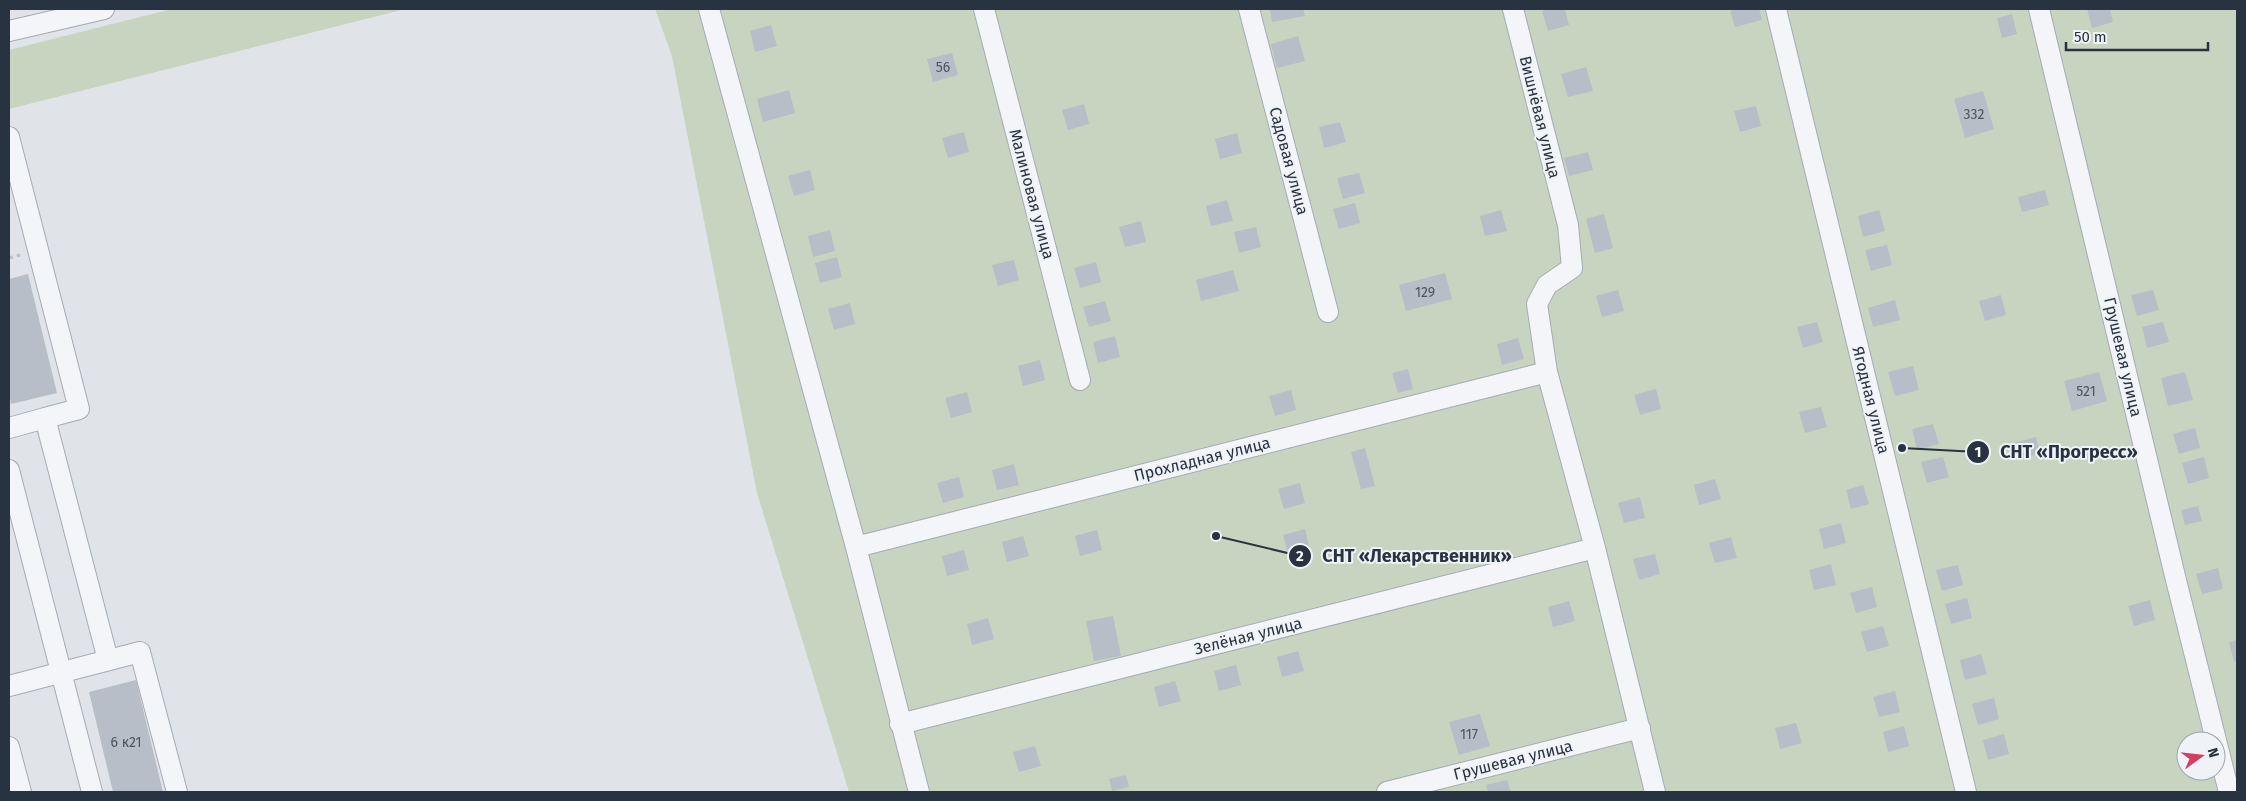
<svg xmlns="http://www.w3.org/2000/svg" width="2246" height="801" viewBox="0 0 2246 801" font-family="'Fira Sans',sans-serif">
<rect width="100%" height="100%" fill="#e0e4e9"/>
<path fill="#c7d4c0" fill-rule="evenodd" d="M 172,9 L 405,9 L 9,109 L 9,50 Z
M 655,9 L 2237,9 L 2237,792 L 849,792 L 757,493 L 672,56 ZM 2186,741 L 2216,741 L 2216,771 L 2186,771 Z"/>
<path fill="#b7bec7" d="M 1270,9 L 1303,9 L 1305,16 L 1272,22 Z
M 1549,9 L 1565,9 L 1569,25 L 1548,31 L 1542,11 Z
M 1737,9 L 1759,9 L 1762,20 L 1735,27 L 1730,11 Z
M 2087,9 L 2110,9 L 2113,22 L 2092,28 Z
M 2012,14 L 2017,34 L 2002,38 L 1997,18 Z
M 771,25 L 777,46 L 755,52 L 750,31 Z
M 1298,36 L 1305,61 L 1277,68 L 1271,44 Z
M 952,53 L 958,75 L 933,82 L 927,59 Z
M 1586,67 L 1593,91 L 1568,97 L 1561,74 Z
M 789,90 L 795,113 L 763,122 L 757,99 Z
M 1983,91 L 1994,129 L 1965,138 L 1954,99 Z
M 1084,104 L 1089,124 L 1068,130 L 1062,110 Z
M 1756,106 L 1761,126 L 1740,132 L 1734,111 Z
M 1340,122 L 1346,142 L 1324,148 L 1319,127 Z
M 964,132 L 969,152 L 948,158 L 942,138 Z
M 1237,133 L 1242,153 L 1220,159 L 1215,139 Z
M 1588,152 L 1593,170 L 1569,176 L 1564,158 Z
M 810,170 L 815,190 L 794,196 L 788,176 Z
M 1359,173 L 1365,193 L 1343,199 L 1337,178 Z
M 2045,190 L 2049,205 L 2022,212 L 2018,197 Z
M 1227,200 L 1233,221 L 1211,226 L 1206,206 Z
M 1355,203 L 1360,223 L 1339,229 L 1333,209 Z
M 1501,210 L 1507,231 L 1485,236 L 1480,216 Z
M 1879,210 L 1885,231 L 1863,237 L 1858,216 Z
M 1604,214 L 1613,248 L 1595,253 L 1586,219 Z
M 1141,221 L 1146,242 L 1125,247 L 1119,227 Z
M 1256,227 L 1261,247 L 1239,253 L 1234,232 Z
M 830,230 L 835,251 L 813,257 L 808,236 Z
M 1887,245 L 1892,265 L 1871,271 L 1865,250 Z
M 837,257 L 842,277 L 820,283 L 815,263 Z
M 1014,260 L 1019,280 L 998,286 L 992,265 Z
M 1096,262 L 1101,282 L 1080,288 L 1074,268 Z
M 1233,270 L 1239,291 L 1201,301 L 1196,280 Z
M 1445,273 L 1452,299 L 1406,311 L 1399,285 Z
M 28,274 L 57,393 L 11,404 L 9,393 L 9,279 Z
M 1618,290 L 1624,311 L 1602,317 L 1596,296 Z
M 2153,290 L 2159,310 L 2137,316 L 2131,295 Z
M 2001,295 L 2006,315 L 1985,321 L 1979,301 Z
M 1895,300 L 1900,320 L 1873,327 L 1868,308 Z
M 1105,301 L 1111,321 L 1089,327 L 1083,307 Z
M 850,303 L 855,324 L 834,330 L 828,309 Z
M 1817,322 L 1823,342 L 1803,348 L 1797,327 Z
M 2163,322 L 2169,342 L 2147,348 L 2142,327 Z
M 1115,336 L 1120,357 L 1098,363 L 1093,342 Z
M 1518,338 L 1524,359 L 1502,365 L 1497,344 Z
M 1040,360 L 1045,380 L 1023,386 L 1018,366 Z
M 1913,366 L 1919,390 L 1895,396 L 1888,372 Z
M 1408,369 L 1413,389 L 1398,393 L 1392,373 Z
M 2099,372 L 2107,401 L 2072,411 L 2064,381 Z
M 2185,372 L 2193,400 L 2168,406 L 2161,378 Z
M 1656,389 L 1661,409 L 1640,415 L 1634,395 Z
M 1291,390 L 1296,410 L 1275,416 L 1269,396 Z
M 967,392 L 972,412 L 951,418 L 945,398 Z
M 1821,407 L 1827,427 L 1805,433 L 1799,412 Z
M 1933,424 L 1939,444 L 1917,450 L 1912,429 Z
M 2195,428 L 2200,448 L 2179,454 L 2173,434 Z
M 2036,437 L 2040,453 L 2018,459 L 2013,443 Z
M 1365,448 L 1375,486 L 1361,489 L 1351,452 Z
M 1943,457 L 1949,477 L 1927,483 L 1921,462 Z
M 2204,457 L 2209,478 L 2188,484 L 2182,463 Z
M 1014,464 L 1019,485 L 997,490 L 992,470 Z
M 959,477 L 964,497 L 943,503 L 937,483 Z
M 1715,479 L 1721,499 L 1699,505 L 1694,485 Z
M 1300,483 L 1305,503 L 1284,509 L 1278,489 Z
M 1863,485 L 1869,504 L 1851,509 L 1846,490 Z
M 1640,497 L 1645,518 L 1624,523 L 1618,503 Z
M 2198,506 L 2202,521 L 2185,525 L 2181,510 Z
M 1841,523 L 1846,543 L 1824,549 L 1819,529 Z
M 1305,529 L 1310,550 L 1289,556 L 1283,535 Z
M 1097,530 L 1102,550 L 1080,556 L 1075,536 Z
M 1023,536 L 1029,556 L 1007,562 L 1002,542 Z
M 1731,537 L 1737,558 L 1715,563 L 1709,543 Z
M 964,550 L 969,570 L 947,576 L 942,556 Z
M 1655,554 L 1660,574 L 1639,580 L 1633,559 Z
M 1831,564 L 1836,585 L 1814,590 L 1809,570 Z
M 1958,565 L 1963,585 L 1942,591 L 1936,570 Z
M 2218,568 L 2223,589 L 2202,594 L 2196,574 Z
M 1872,587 L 1877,607 L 1856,613 L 1850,593 Z
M 1967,598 L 1972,618 L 1951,624 L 1945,604 Z
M 2150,600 L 2155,620 L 2134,626 L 2128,606 Z
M 1569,601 L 1575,621 L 1553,627 L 1548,607 Z
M 1113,616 L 1121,656 L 1094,661 L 1086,621 Z
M 988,618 L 994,639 L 972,645 L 967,624 Z
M 1883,626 L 1889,646 L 1867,652 L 1861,632 Z
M 2237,640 L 2237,661 L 2234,662 L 2229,642 Z
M 1298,651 L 1304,671 L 1282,677 L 1277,657 Z
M 1981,654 L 1987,674 L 1965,680 L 1960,660 Z
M 1236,665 L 1241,685 L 1219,691 L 1214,671 Z
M 136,680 L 163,792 L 113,792 L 89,692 Z
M 1175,681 L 1181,701 L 1159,707 L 1154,687 Z
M 1895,691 L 1900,712 L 1879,717 L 1873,697 Z
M 1994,698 L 1999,719 L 1978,725 L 1972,704 Z
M 1480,714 L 1490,746 L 1459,755 L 1449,722 Z
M 1796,723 L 1802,743 L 1780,749 L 1775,728 Z
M 1904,726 L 1909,746 L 1888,752 L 1883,732 Z
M 2004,734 L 2009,754 L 1988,760 L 1983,740 Z
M 1035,746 L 1041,766 L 1019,772 L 1013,752 Z
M 1126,775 L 1129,787 L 1112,791 L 1109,779 Z
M 1507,780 L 1511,792 L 1488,792 L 1486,785 Z"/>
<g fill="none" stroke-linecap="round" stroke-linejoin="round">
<defs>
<path id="minor" d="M 709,9 L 856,547 L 919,792
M 984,9 L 1080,380
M 1249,9 L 1328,312
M 1513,9 L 1568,225 L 1572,268 L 1547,285 L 1537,304 L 1547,372 L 1595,548 L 1655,792
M 1776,9 L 1966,792
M 2039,9 L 2175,576 L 2229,792
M 9,31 L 104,9
M 9,137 L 79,409 L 45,418
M 9,428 L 45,418 L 108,660
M 9,470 L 92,792
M 856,547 L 1547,372
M 9,686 L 140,652 L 177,792
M 900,724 L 1595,548
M 9,747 L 21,792
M 1387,792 L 1640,728"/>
</defs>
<use href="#minor" stroke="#a5abb4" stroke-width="22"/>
<path stroke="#babfc5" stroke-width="3" stroke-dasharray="4 4" stroke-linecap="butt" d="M 9,258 L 20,255"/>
<use href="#minor" stroke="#f3f5f8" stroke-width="20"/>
</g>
<g text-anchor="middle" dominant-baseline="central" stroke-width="4" stroke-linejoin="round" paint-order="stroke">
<g font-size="14" fill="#4c5663">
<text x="943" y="67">56</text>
<text x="1974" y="114">332</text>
<text x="1425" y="292">129</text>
<text x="2086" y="391">521</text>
<text x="1469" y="734">117</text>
<text x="126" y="742">6 к21</text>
</g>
<g font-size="16" fill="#283342" stroke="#eff3f7">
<text transform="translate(1540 117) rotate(76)">Вишнёвая улица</text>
<text transform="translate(1289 161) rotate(75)">Садовая улица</text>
<text transform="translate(1032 194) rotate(75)">Малиновая улица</text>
<text transform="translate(2123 357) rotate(77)">Грушевая улица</text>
<text transform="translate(1871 400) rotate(76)">Ягодная улица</text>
<text transform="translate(1202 459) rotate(-14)">Прохладная улица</text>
<text transform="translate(1248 636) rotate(-14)">Зелёная улица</text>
<text transform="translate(1513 760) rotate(-14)">Грушевая улица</text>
</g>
</g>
<path fill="none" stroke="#283342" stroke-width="2" d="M1902 448L1978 452M1216 536L1300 556"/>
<g fill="#283342" stroke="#eff3f7" stroke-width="2">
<circle cx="1902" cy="448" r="5"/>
<circle cx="1216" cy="536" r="5"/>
<circle cx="1978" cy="452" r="12"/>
<circle cx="1300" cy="556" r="12"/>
</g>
<g font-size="15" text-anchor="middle" font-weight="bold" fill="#fff">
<text x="1978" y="457">1</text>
<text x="1300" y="561">2</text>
</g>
<g font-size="18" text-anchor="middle" font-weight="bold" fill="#283342" stroke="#eff3f7" stroke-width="4" stroke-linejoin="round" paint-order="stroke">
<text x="2069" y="458">СНТ «Прогресс»</text>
<text x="1417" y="562">СНТ «Лекарственник»</text>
</g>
<rect width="2246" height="801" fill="none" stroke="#283342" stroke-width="20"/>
<g transform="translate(2201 756) rotate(75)"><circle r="24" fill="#eff3f7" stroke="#9fa6af"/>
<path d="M0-4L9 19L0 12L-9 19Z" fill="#d43f60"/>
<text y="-8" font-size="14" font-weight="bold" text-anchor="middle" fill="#283342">N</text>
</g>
<path d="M2066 42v8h142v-8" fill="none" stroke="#283342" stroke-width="2.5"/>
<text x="2074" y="42" font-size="15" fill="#283342" stroke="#eff3f7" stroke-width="4" paint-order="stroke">50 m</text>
</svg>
